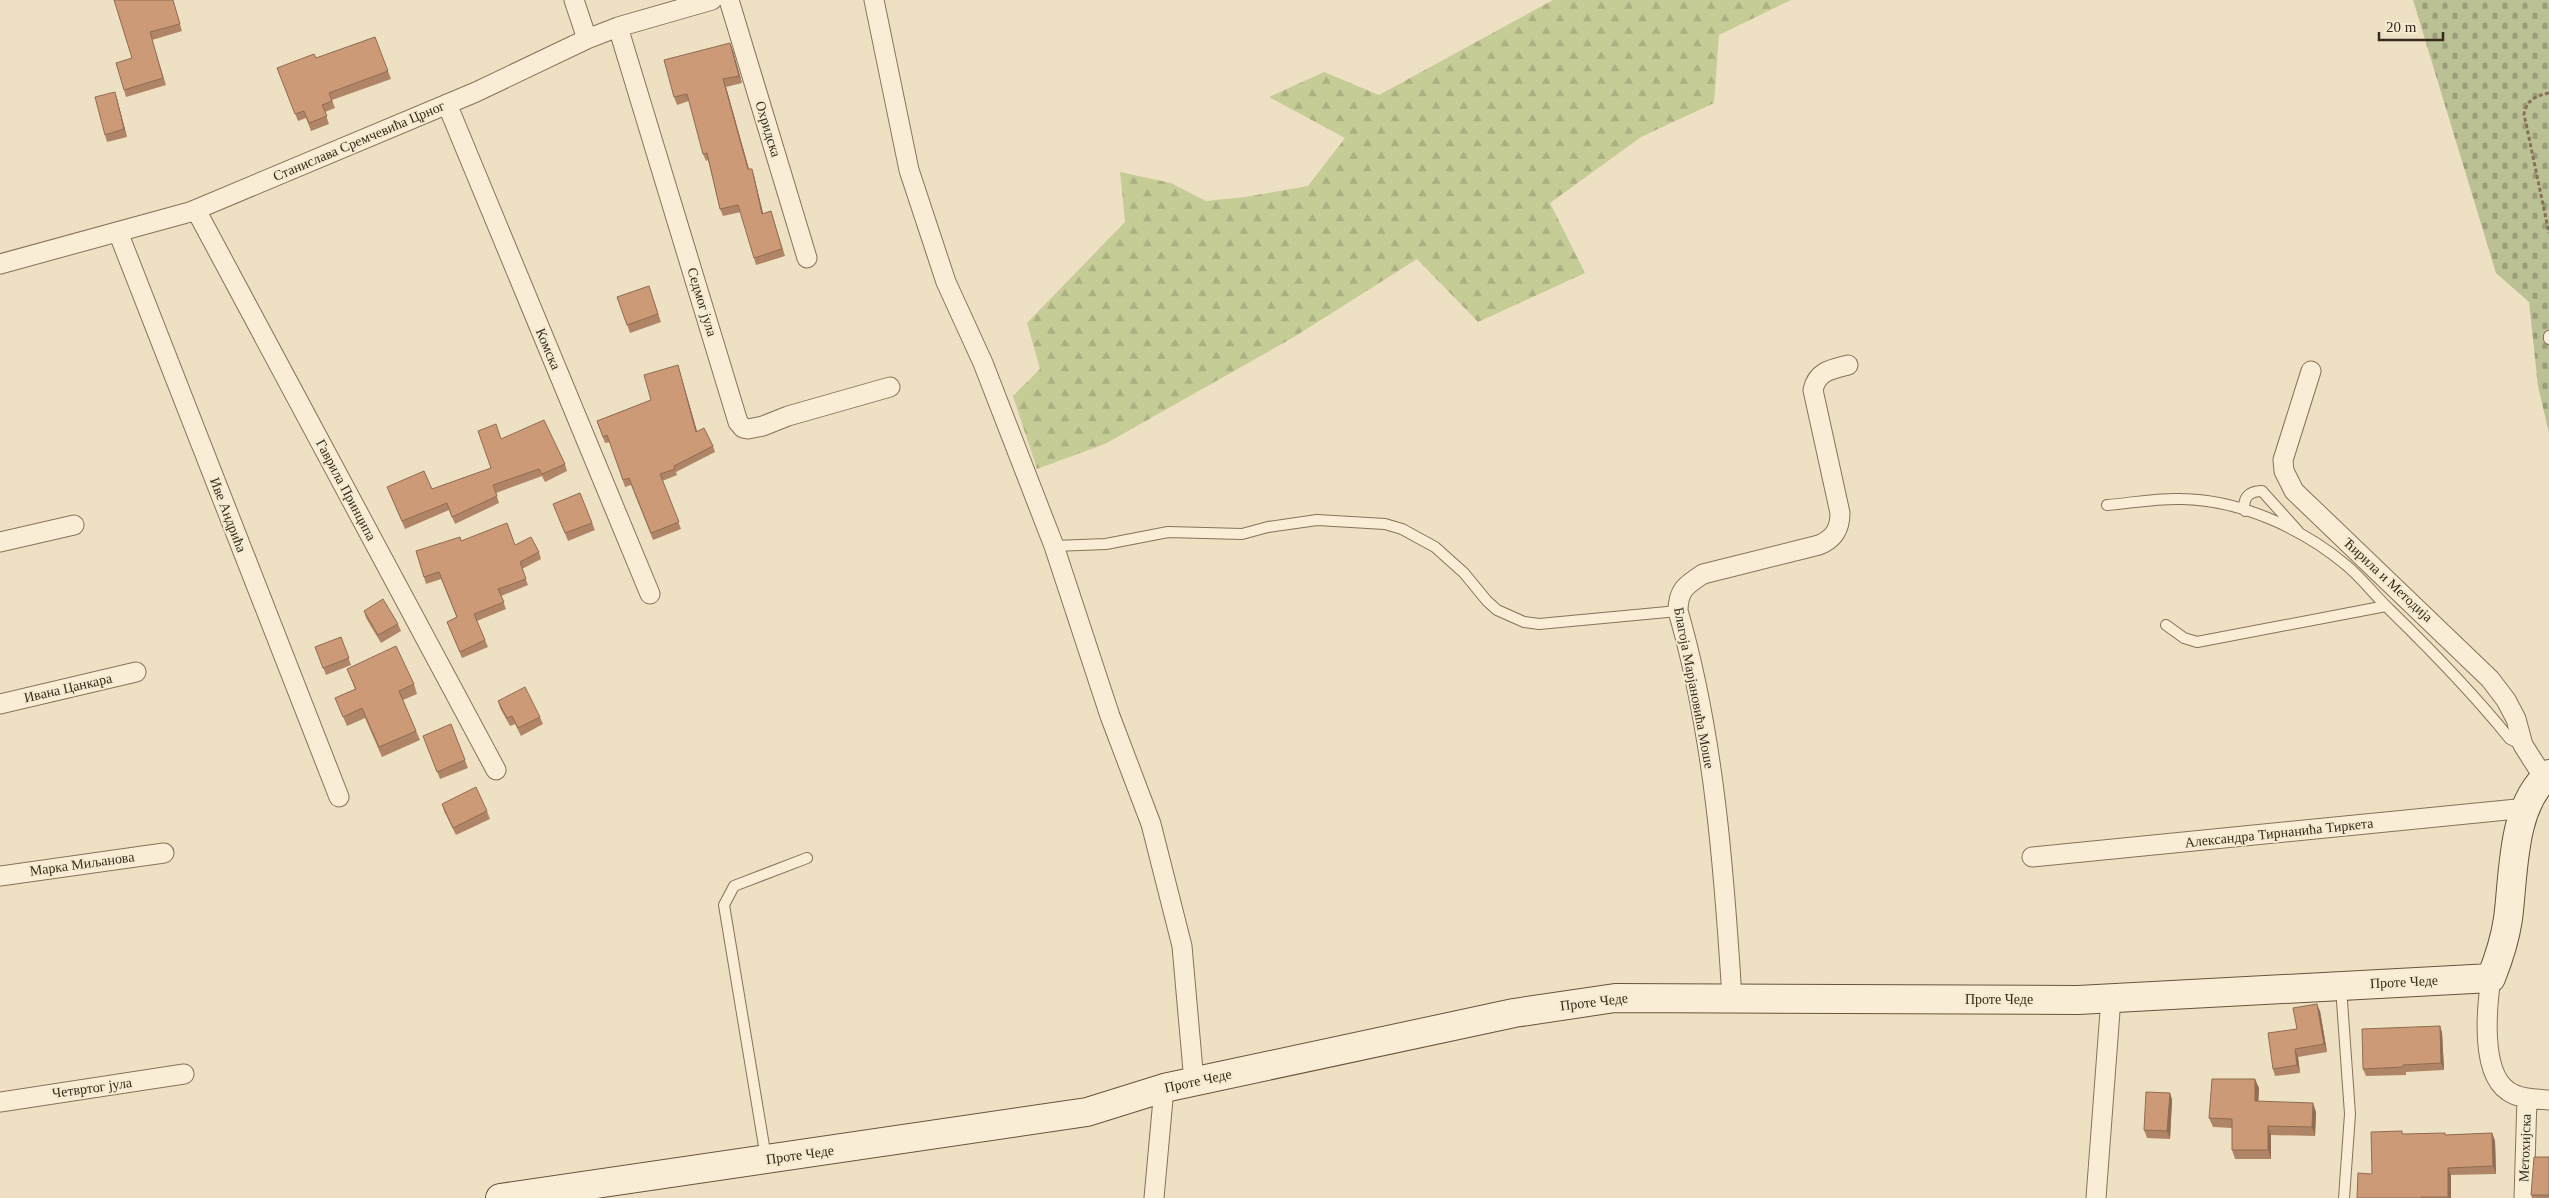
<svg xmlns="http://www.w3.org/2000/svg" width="2549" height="1198" viewBox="0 0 2549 1198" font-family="Georgia,serif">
<defs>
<pattern id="forest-firs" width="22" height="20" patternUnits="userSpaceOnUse" patternTransform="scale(1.25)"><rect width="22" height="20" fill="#c6cc96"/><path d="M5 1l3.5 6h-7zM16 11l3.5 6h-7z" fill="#abaf81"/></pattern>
<pattern id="cemetery-stones" width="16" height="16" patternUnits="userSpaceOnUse" patternTransform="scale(1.25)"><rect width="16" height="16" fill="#bcc195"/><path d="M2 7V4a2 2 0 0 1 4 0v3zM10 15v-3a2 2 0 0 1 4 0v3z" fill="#9a9d79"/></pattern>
</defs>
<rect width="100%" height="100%" fill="#eee0c2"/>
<path fill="url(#forest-firs)" d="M 1553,0 L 1791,0 L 1719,35 L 1714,103 L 1641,137 L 1550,203 L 1585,273 L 1478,322 L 1417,259 L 1294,337 L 1105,444 L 1037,469 L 1013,396 L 1040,369 L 1027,323 L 1125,222 L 1120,172 L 1171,183 L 1206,201 L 1245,197 L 1308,186 L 1345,138 L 1269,97 L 1324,72 L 1379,95 Z"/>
<path fill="url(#cemetery-stones)" d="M 2413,0 L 2549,0 L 2549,433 L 2538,386 L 2529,302 L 2496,273 Z"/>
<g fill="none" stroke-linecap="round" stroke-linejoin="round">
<defs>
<path id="lane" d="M 2549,336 L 2549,339
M 2107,505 C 2132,503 2157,498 2182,499 C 2240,500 2302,528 2346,565 C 2363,579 2375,596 2391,611 C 2433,652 2473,693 2510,739 L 2522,745
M 2245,511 C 2242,498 2249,491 2262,491 L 2298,531
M 1054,546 L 1106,544 L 1168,532 L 1242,534 L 1268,527 L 1317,520 L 1385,524 L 1402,529 L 1435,547 L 1464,573 L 1487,601 L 1497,610 L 1524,622 L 1539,624 L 1678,611
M 2166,625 L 2184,638 L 2197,642 L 2386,606
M 2341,987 L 2350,1114 L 2344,1198
M 766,1158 L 724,905 L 734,886 L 807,858"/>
<path id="street" d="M 574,0 L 587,39
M 729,0 L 807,258
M 874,0 L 909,170 L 946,282 L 983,363 L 1054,546 L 1110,716 L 1151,824 L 1182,946 L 1194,1082
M 618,27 L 738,422 L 743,428 L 748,429 L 763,426 L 788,416 L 890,387
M 447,104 L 650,594
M 196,210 L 496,770
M 118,232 L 339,797
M 0,264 L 190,212 L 476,92 L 587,39 L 618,27 L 712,0
M 2311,371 L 2283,460 L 2284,471 L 2294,491 L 2490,679 L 2506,700 L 2516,719 L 2523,745 L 2544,778
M 0,542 L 74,525
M 0,704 L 136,672
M 2032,857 L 2527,808
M 0,876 L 164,853
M 2491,978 C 2487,1006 2480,1072 2508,1091 C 2519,1099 2536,1099 2549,1100
M 1732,998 C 1724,869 1714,735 1678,611 C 1678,590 1686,585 1703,574 L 1819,545 C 1834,539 1840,529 1840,513 L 1813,390 C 1817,371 1832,369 1848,365
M 0,1102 L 184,1074
M 1154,1198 L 1164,1088
M 2096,1198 L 2111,998
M 2524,1198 L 2527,1098"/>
<path id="secondary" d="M 500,1198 L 1087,1112 L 1164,1088 L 1514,1013 L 1615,998 L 2078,1000 L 2491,978 C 2499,958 2505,939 2508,919 C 2514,874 2511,806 2549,774"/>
</defs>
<use href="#lane" stroke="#887159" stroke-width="12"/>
<use href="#street" stroke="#887159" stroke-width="21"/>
<use href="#secondary" stroke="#6a523c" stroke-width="30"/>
<path stroke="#887159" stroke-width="3" stroke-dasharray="4 2.5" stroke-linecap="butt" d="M 2549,93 C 2536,96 2527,99 2524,114 L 2549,233"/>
<use href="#lane" stroke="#f9eed5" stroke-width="10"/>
<use href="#street" stroke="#f9eed5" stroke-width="19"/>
<use href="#secondary" stroke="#f9eed5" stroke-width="28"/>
</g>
<path fill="#b08466" d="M 114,0 L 173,0 L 182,31 L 152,40 L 166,85 L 126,97 L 124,90 L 132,58 Z
M 375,37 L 391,79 L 332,100 L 335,108 L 325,112 L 329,124 L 311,131 L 306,118 L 298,121 L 277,68 L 316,58 Z
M 733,51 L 742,83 L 726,87 L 749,169 L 754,176 L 763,214 L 771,211 L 785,256 L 756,265 L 741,212 L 723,216 L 720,209 L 708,160 L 706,161 L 703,154 L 689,101 L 677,105 L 674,97 Z
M 117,99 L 127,137 L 107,142 L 105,135 Z
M 649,286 L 661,322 L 630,333 L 617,297 Z
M 678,365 L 697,432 L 713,446 L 715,452 L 676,472 L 677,475 L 662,481 L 681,529 L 653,540 L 631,485 L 625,487 L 610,442 L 605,443 L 597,421 L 651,400 Z
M 502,439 L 565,464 L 567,471 L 545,482 L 542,476 L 496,493 L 499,503 L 455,524 L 449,510 L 405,529 L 390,494 L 432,489 L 491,468 Z
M 580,493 L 595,530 L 568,541 L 553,504 Z
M 461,541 L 515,545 L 539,552 L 541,559 L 522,569 L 528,585 L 501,596 L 506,609 L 477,621 L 488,647 L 462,658 L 447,622 L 457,618 L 441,579 L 426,584 L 416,551 Z
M 364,611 L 398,624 L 401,631 L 381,643 L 366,618 Z
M 341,637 L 351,665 L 326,675 L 315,647 Z
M 347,669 L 414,684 L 417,694 L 403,700 L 420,740 L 382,757 L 365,718 L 347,726 L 335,698 L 355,689 Z
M 498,701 L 540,717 L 543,724 L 521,736 L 515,724 L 510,726 L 500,708 Z
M 451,724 L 468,768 L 440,779 L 423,736 Z
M 442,804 L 487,811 L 490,819 L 456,835 L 444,811 Z
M 2320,1011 L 2327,1052 L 2298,1057 L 2300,1073 L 2275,1076 L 2273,1069 L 2297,1029 Z
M 2440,1026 L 2442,1033 L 2444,1070 L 2406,1072 L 2406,1075 L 2366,1076 L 2363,1069 Z
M 2259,1088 L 2258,1101 L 2316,1112 L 2315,1136 L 2271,1135 L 2271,1159 L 2235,1159 L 2232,1150 L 2232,1128 L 2213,1127 L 2209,1118 Z
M 2170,1093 L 2172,1100 L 2170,1139 L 2147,1138 L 2144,1130 Z
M 2492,1133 L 2495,1141 L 2496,1174 L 2451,1175 L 2451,1198 L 2357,1198 L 2372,1174 L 2403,1134 L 2446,1135 Z
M 2549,1157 L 2549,1198 L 2532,1198 L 2531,1195 Z"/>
<path fill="#906c53" d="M 730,43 L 733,51 L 742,83 L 739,76 Z
M 723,79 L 726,87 L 751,177 L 748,169 Z
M 115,92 L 117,99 L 127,137 L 124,129 Z
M 752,169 L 754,176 L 765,221 L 762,214 Z
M 678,365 L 680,372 L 699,438 L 696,432 Z
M 2317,1004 L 2320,1011 L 2327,1052 L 2324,1044 Z
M 2440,1026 L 2442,1033 L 2444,1070 L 2441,1063 Z
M 2295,1049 L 2298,1057 L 2300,1073 L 2297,1065 Z
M 2255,1079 L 2259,1088 L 2258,1110 L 2255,1101 Z
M 2170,1093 L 2172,1100 L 2170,1139 L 2167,1131 Z
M 2313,1103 L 2316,1112 L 2315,1136 L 2312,1127 Z
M 2268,1126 L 2271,1135 L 2271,1159 L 2268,1150 Z
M 2492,1133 L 2495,1141 L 2496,1174 L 2493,1166 Z
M 2448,1168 L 2451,1175 L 2451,1198 L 2449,1198 L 2448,1197 Z"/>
<path fill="#cd9a77" stroke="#906c53" d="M 114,0 L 173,0 L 180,24 L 150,32 L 163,78 L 124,90 L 116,63 L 132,58 Z
M 375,37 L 388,71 L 329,93 L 332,101 L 322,105 L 327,116 L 309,123 L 304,111 L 295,114 L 277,68 L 314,54 L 316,58 Z
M 730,43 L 739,76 L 723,79 L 748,169 L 752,169 L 762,214 L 771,211 L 782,249 L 754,258 L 738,205 L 720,209 L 707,153 L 703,154 L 687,94 L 674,97 L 664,60 Z
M 115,92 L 124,129 L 105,135 L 95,97 Z
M 649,286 L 658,314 L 627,325 L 617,297 Z
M 678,365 L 696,432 L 704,428 L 713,446 L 674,466 L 675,469 L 660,474 L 679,522 L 651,533 L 629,478 L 623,480 L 607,435 L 603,437 L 597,421 L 651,400 L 644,375 Z
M 544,420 L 565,464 L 542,474 L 539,469 L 493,485 L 497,496 L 452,517 L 447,503 L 402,521 L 387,487 L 424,471 L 432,489 L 491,468 L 478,431 L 496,424 L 501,439 Z
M 580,493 L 592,523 L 565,533 L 553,504 Z
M 507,523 L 515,545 L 531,537 L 539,552 L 520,562 L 526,579 L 498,589 L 504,602 L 474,614 L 485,640 L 460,652 L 447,622 L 457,617 L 439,572 L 424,577 L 416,551 L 460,537 L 461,541 Z
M 383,599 L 398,624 L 378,635 L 364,611 Z
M 341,637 L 349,658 L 323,668 L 315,647 Z
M 396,646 L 414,684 L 399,691 L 416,731 L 379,747 L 362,708 L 343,717 L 335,698 L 356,689 L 347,669 Z
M 525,687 L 540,717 L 518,728 L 512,716 L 507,718 L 498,701 Z
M 451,724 L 465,760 L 437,772 L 423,736 Z
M 476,787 L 487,811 L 453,828 L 442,804 Z
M 2317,1004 L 2324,1044 L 2295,1049 L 2297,1065 L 2273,1069 L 2268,1033 L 2297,1029 L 2293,1008 Z
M 2440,1026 L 2441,1063 L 2403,1065 L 2403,1067 L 2363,1069 L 2362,1029 Z
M 2212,1079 L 2255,1079 L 2255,1101 L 2313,1103 L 2312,1127 L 2268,1126 L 2268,1150 L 2232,1150 L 2232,1119 L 2209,1118 Z
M 2146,1092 L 2170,1093 L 2167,1131 L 2144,1130 Z
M 2402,1131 L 2402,1134 L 2445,1133 L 2445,1135 L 2492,1133 L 2493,1166 L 2448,1168 L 2448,1197 L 2421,1197 L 2421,1198 L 2357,1198 L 2358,1173 L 2372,1174 L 2371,1132 Z
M 2534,1157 L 2549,1157 L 2549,1195 L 2531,1195 Z"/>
<g text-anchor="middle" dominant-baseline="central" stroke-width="4" stroke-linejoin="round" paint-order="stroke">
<g font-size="14" fill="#382a1d" stroke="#f5ebd1">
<text transform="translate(768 129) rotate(73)">Охридска</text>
<text transform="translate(359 141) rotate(-23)">Станислава Сремчевића Црног</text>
<text transform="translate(702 302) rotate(73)">Седмог јула</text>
<text transform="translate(548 349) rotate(67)">Комска</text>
<text transform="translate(346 490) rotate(62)">Гаврила Принципа</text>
<text transform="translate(228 515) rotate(69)">Иве Андрића</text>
<text transform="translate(2388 580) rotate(43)">Ћирила и Методија</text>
<text transform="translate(68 688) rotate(-13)">Ивана Цанкара</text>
<text transform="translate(1694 688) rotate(79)">Благоја Марјановића Моше</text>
<text transform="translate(2279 833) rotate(-6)">Александра Тирнанића Тиркета</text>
<text transform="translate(82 864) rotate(-8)">Марка Миљанова</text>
<text transform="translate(2404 982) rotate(-3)">Проте Чеде</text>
<text x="1999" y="999">Проте Чеде</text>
<text transform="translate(1594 1002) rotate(-7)">Проте Чеде</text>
<text transform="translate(1198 1081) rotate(-12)">Проте Чеде</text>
<text transform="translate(92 1088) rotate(-8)">Четвртог јула</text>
<text transform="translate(2525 1148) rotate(-88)">Метохијска</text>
<text transform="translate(800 1155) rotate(-8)">Проте Чеде</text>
</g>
</g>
<path d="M2379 32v8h64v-8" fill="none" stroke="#382a1d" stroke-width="2.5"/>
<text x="2386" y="32" font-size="15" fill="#382a1d" stroke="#f5ebd1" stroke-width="4" paint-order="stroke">20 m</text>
</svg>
